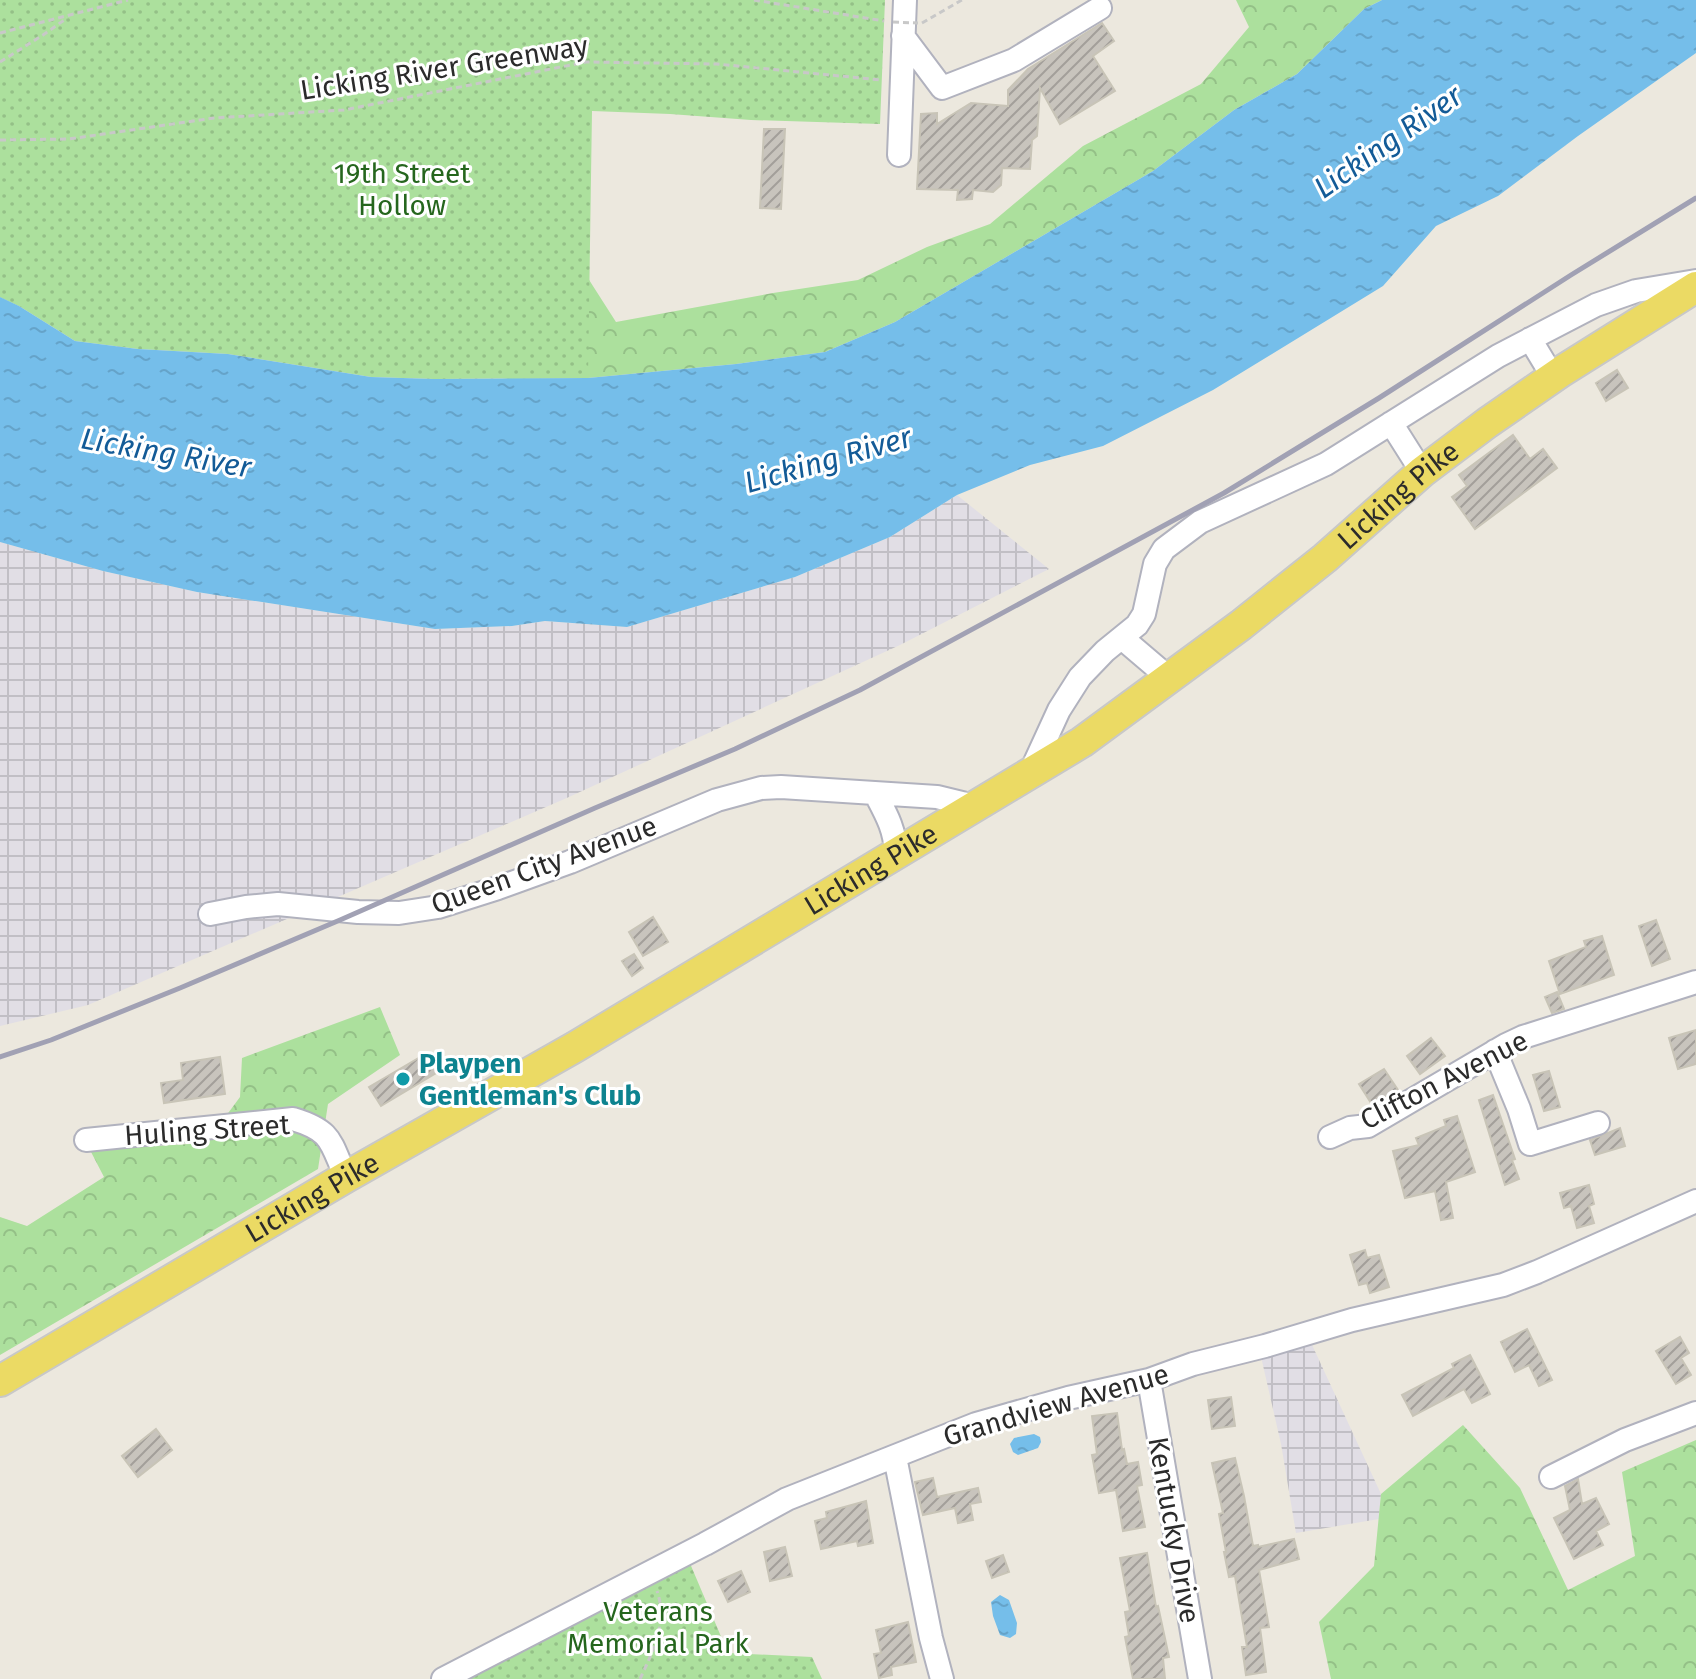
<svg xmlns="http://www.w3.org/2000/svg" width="1696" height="1679" viewBox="0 0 1696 1679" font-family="'Fira Sans',sans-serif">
<defs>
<pattern id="industrial-grid" width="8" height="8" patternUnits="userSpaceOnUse" patternTransform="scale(2)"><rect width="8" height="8" fill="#e1dee5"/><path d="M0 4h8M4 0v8" fill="none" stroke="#c1bfc5"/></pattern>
<pattern id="forest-crowns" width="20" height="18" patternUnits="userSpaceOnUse" patternTransform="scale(2)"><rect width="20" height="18" fill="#ace09d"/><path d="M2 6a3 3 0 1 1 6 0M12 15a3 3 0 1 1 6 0" fill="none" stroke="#94c087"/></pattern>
<pattern id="park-dots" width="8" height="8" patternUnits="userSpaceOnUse" patternTransform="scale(2)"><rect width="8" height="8" fill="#ace09d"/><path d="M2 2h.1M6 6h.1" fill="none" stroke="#94c087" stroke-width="1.8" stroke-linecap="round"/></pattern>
<pattern id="water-ripples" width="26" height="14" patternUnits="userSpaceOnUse" patternTransform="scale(2)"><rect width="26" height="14" fill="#75beea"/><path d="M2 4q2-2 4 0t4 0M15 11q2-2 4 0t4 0" fill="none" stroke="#65a3c9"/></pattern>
<pattern id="building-hatch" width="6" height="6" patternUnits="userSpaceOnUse" patternTransform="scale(2)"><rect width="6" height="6" fill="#c8c4bd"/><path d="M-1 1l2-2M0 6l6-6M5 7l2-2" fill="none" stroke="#a39f9a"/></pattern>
</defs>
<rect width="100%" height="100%" fill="#ece8de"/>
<path fill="url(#industrial-grid)" d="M 957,495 L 1049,569 L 900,645 L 569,797 L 88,1005 L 0,1026 L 0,542 L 103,571 L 197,592 L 435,629 L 512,626 L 545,621 L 627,627 L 795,577 L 890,537 Z
M 1307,1334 L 1381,1494 L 1379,1519 L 1296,1533 L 1281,1444 L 1259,1348 Z"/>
<path fill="url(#forest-crowns)" d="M 1236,0 L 1382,0 L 1364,9 L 1297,74 L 1234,110 L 1153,171 L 895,322 L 825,352 L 736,364 L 588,378 L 509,379 L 19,306 L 0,297 L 0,104 L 545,211 L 616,322 L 773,293 L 858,280 L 927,247 L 990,224 L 1083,146 L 1201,84 L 1249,27 Z
M 380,1007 L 400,1055 L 328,1104 L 318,1169 L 0,1355 L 0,1217 L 27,1226 L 104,1177 L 90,1150 L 206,1143 L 240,1097 L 242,1058 Z
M 1463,1425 L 1520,1488 L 1568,1590 L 1635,1556 L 1622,1472 L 1696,1440 L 1696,1679 L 1331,1679 L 1319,1622 L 1374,1566 L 1381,1494 Z"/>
<path fill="url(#park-dots)" d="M 0,0 L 885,0 L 880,124 L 751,120 L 670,114 L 592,111 L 588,378 L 434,379 L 371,377 L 228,354 L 138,349 L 75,341 L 19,306 L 0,297 Z
M 686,1554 L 728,1653 L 812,1657 L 822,1679 L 443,1679 Z"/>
<path fill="url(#water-ripples)" d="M 1382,0 L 1696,0 L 1696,53 L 1578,136 L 1498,196 L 1436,226 L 1383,286 L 1213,390 L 1103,446 L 1030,465 L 957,495 L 890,537 L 795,577 L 627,627 L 545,621 L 512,626 L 435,629 L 197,592 L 103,571 L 0,542 L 0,297 L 19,306 L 75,341 L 138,349 L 228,354 L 371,377 L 434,379 L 588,378 L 736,364 L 825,352 L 895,322 L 1153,171 L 1234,110 L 1297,74 L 1364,9 Z
M 1034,1434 L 1040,1437 L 1041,1442 L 1038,1448 L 1018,1455 L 1013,1452 L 1010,1444 L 1014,1438 Z
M 1000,1595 L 1009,1600 L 1017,1623 L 1016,1634 L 1010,1638 L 1000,1635 L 993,1616 L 991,1602 Z"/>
<path fill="url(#building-hatch)" stroke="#c8c4b7" stroke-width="2" d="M 1102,23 L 1114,41 L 1093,56 L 1115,91 L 1060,124 L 1040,88 L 1037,136 L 1032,140 L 1030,169 L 1002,168 L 1001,185 L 993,192 L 973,190 L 972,199 L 957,200 L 958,190 L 917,189 L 921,114 L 937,113 L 937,124 L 971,103 L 1008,106 L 1008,90 L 1028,69 Z
M 764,129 L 785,129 L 781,209 L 760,208 Z
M 1617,370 L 1628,388 L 1606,401 L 1596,383 Z
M 1513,435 L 1530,459 L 1543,449 L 1557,468 L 1475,529 L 1452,497 L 1467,486 L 1459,475 Z
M 653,917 L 668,942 L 643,956 L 629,932 Z
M 1656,920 L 1670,959 L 1652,966 L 1639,926 Z
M 1602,936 L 1614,975 L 1560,994 L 1549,961 L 1586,947 L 1584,941 Z
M 634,954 L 643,968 L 632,976 L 622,961 Z
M 1557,992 L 1564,1009 L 1552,1013 L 1545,997 Z
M 1696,1030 L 1696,1064 L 1678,1069 L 1669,1038 Z
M 1431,1038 L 1445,1056 L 1420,1074 L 1407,1056 Z
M 427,1053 L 438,1072 L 381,1106 L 369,1087 Z
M 220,1057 L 225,1094 L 164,1103 L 161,1083 L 183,1080 L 181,1063 Z
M 1384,1069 L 1398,1090 L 1373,1106 L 1359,1084 Z
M 1549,1071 L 1560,1107 L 1544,1111 L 1533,1075 Z
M 1493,1095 L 1515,1159 L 1512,1160 L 1519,1179 L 1505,1185 L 1479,1100 Z
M 1457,1116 L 1475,1172 L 1446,1182 L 1453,1218 L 1441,1220 L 1435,1191 L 1405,1198 L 1393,1151 L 1419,1145 L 1416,1138 L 1446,1126 L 1444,1120 Z
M 1620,1128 L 1625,1146 L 1595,1155 L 1590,1140 Z
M 1589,1185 L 1594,1204 L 1589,1206 L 1594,1223 L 1577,1228 L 1571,1206 L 1564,1208 L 1560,1193 Z
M 1365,1250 L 1367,1258 L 1379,1255 L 1389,1287 L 1370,1293 L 1367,1283 L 1359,1285 L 1350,1255 Z
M 1527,1329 L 1552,1380 L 1539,1386 L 1529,1365 L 1515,1372 L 1501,1342 Z
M 1680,1337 L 1689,1353 L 1681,1358 L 1691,1375 L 1676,1384 L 1656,1351 Z
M 1470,1355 L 1490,1394 L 1472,1403 L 1464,1389 L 1413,1416 L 1402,1395 L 1454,1368 L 1452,1364 Z
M 1231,1397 L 1235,1426 L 1212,1429 L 1208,1400 Z
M 1117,1413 L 1122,1450 L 1124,1449 L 1127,1464 L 1138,1462 L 1142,1485 L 1137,1486 L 1145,1527 L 1123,1531 L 1116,1490 L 1099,1493 L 1092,1455 L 1097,1454 L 1092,1416 Z
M 156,1429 L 172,1450 L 138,1477 L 122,1456 Z
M 1235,1458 L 1244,1496 L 1253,1546 L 1258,1545 L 1258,1547 L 1294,1539 L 1299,1559 L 1259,1570 L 1269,1627 L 1260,1628 L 1266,1672 L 1246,1675 L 1242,1647 L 1247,1647 L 1235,1576 L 1229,1577 L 1224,1552 L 1226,1552 L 1219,1514 L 1223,1513 L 1212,1463 Z
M 933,1478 L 937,1497 L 978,1488 L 981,1502 L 970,1504 L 973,1520 L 958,1523 L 955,1508 L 923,1515 L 915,1482 Z
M 1578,1479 L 1582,1504 L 1596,1498 L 1609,1524 L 1596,1531 L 1603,1545 L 1574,1559 L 1554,1518 L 1570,1510 L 1565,1486 Z
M 866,1501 L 873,1543 L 858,1546 L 857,1541 L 821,1549 L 815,1521 L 827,1518 L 826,1512 Z
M 785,1547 L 792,1576 L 770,1581 L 764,1552 Z
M 1147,1553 L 1156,1607 L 1158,1606 L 1169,1657 L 1163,1658 L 1165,1679 L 1133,1679 L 1125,1637 L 1129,1636 L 1125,1612 L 1130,1611 L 1120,1558 Z
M 1003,1555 L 1009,1572 L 992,1578 L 986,1561 Z
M 741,1571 L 750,1592 L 728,1602 L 718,1581 Z
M 908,1622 L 916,1662 L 891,1667 L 892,1675 L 879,1678 L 874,1654 L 881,1653 L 876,1630 Z"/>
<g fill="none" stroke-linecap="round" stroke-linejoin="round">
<defs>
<path id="minor" d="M 903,36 L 942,88 L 1014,60 L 1100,8
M 899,155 L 905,0
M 1530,339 L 1553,377
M 1391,423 L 1422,472
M 1122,638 L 1169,678
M 1031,771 L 1059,710 L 1080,677 L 1105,651 L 1137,625 L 1144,614 L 1155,564 L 1164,549 L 1200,522 L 1326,464 L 1498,356 L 1596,305 L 1636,291 L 1696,281
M 875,793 C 886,814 895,829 896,853
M 210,914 L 246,907 L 278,904 L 358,912 L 399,913 L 438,907 L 498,888 L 570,862 L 717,800 L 761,788 L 781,787 L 937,797 L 974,806
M 1495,1051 L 1519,1109 L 1530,1144 L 1598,1123
M 1330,1137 L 1350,1128 L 1368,1126 L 1506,1045 L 1523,1037 L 1696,982
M 86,1140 L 293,1119 C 333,1131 330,1142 346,1177
M 1149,1380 L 1200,1679
M 895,1457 L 931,1638 L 942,1679
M 1551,1477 L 1625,1440 L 1696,1413
M 443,1679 L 705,1544 L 787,1499 L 976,1424 L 1068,1398 L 1149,1380 L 1193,1364 L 1265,1346 L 1352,1320 L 1503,1285 L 1537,1272 L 1696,1201"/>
<g id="major">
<path id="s1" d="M 0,1381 L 346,1177 L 575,1047 L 1082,742 L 1241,625 L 1325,558 L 1422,472 L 1487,423 L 1562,371 L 1696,287"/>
</g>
</defs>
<use href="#minor" stroke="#b1b2be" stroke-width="26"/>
<use href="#major" stroke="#c8c8c8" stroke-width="34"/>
<path stroke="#c8c8c8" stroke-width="3" stroke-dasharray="6 4" stroke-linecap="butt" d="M 754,0 L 884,21
M 922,23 L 962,0
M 0,33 L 128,0
M 0,62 L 43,35 L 67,18
M 0,140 L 69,139 L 214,118 L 344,110 L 586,62 L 717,64 L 881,80
M 640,1679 C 653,1651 668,1622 657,1591"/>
<use href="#minor" stroke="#fff" stroke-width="22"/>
<use href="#major" stroke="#ebda64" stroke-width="30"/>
<path stroke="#a1a1b4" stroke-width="5" d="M 0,1057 L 51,1040 L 180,988 L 340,920 L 595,808 L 735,749 L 860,690 L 1224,493 L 1379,398 L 1571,275 L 1696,198"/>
<path stroke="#c8c8c8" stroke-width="3" stroke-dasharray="6 4" stroke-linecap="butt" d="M 893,22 L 918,23"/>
</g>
<circle fill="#0f9aa8" stroke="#fff" stroke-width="3" cx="403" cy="1079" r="8"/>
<g text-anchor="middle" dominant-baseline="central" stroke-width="6" stroke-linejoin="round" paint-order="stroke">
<g font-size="28" fill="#2b2b2b" stroke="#fff">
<text transform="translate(444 68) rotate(-9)">Licking River Greenway</text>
<text stroke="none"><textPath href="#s1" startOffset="1658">Licking Pike</textPath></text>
<text transform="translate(544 865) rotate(-20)">Queen City Avenue</text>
<text stroke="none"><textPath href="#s1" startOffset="1010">Licking Pike</textPath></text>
<text transform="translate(1444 1080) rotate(-27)">Clifton Avenue</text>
<text transform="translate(207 1130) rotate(-4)">Huling Street</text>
<text stroke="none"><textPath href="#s1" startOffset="362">Licking Pike</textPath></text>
<text transform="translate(1056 1405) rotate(-16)">Grandview Avenue</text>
<text transform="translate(1174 1530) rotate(80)">Kentucky Drive</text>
</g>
<g font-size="28" fill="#25661d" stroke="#fff">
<text x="402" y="173">19th Street<tspan x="402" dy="32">Hollow</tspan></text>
<text x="658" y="1611">Veterans<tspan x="658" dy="32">Memorial Park</tspan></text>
</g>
<g font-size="28" font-weight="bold" fill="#0d838f" stroke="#fff" text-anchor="start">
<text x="419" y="1063">Playpen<tspan x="419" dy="32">Gentleman's Club</tspan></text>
</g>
<g font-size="30" font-style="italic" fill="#135b97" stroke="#fff">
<text transform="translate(1388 142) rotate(-35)">Licking River</text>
<text transform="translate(166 453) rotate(10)">Licking River</text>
<text transform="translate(828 460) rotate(-16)">Licking River</text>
</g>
</g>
</svg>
